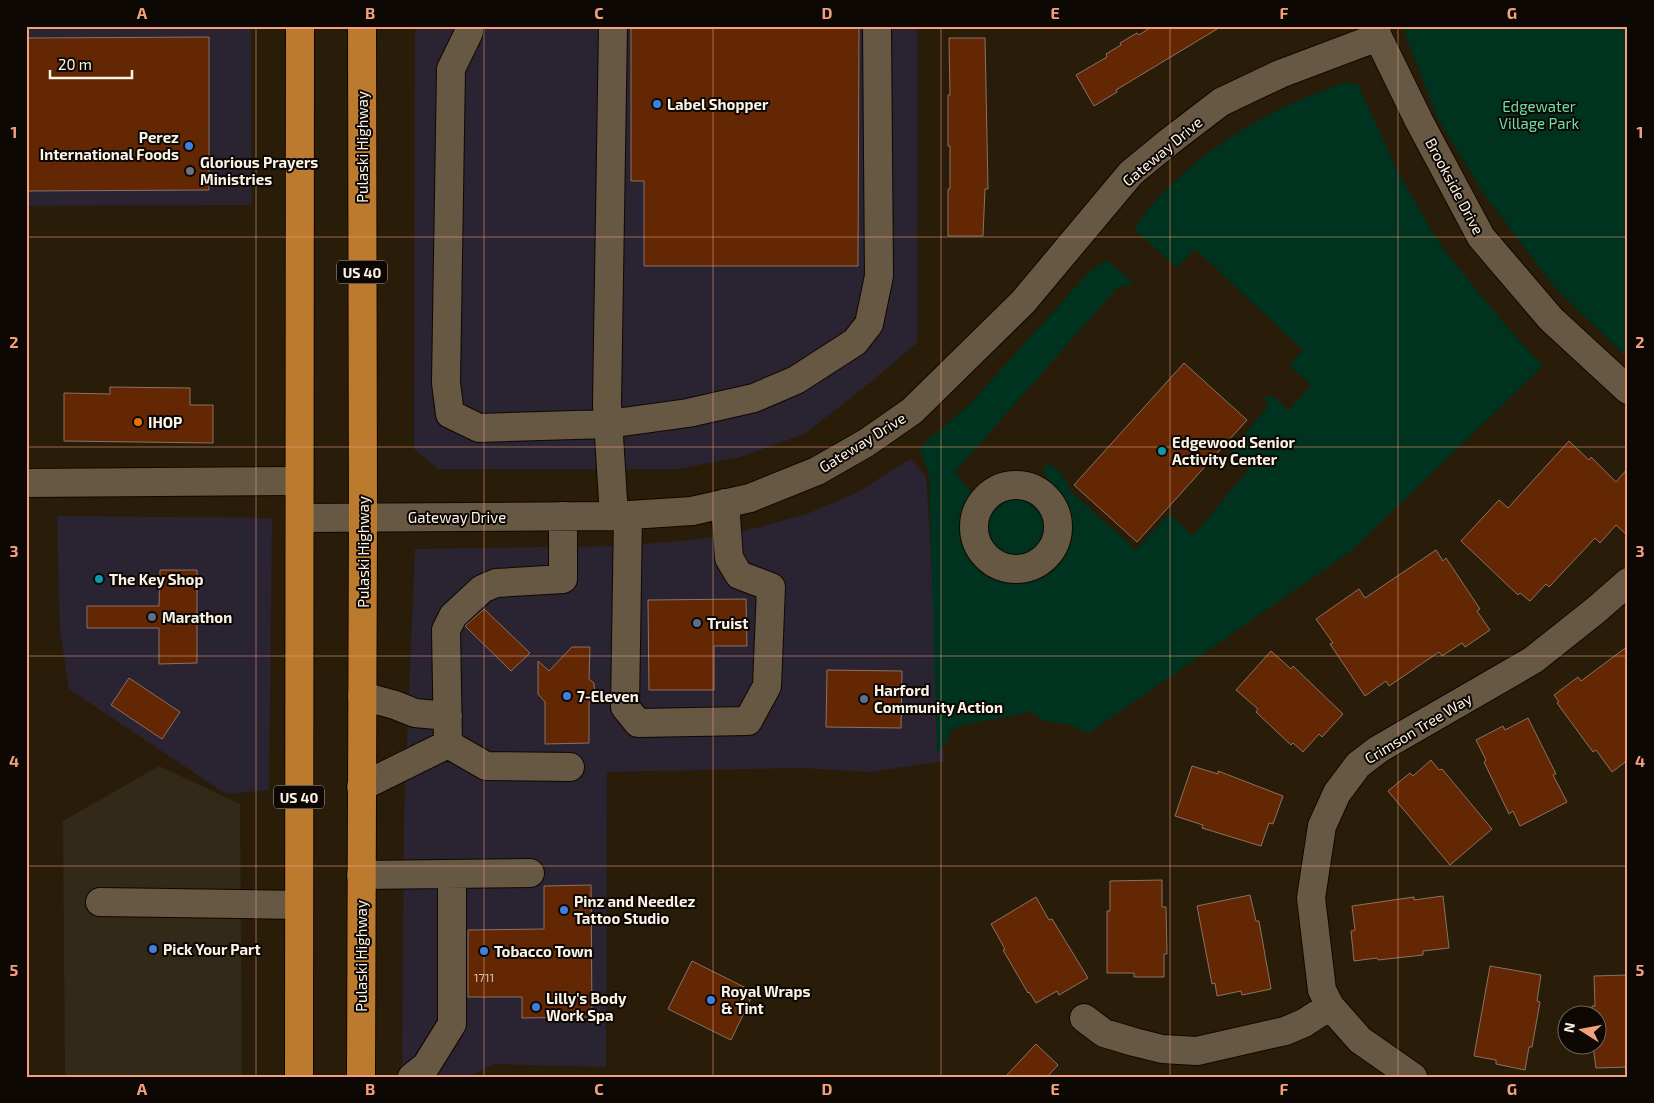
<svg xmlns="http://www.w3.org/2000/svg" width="1654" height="1103" viewBox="0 0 1654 1103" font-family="'Exo 2',sans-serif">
<rect width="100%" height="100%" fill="#291d09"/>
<path fill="#292332" d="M 26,26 L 251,26 L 252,205 L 26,206 Z
M 415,26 L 917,26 L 917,343 L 861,390 L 804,434 L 740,457 L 677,469 L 438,469 L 414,449 Z
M 910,459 L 926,475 L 944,761 L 870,772 L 803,768 L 607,772 L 606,1067 L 494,1064 L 468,1077 L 402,1077 L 404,814 L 415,549 L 612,546 L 669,542 L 726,536 L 807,514 L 856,493 Z
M 57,516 L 272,518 L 269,790 L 226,794 L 69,689 L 60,631 Z"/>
<path fill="#322919" d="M 159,766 L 240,804 L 242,1077 L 65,1077 L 63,821 Z"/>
<path fill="#00331f" d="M 1402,26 L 1628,26 L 1628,358 L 1555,288 L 1482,191 L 1437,117 Z
M 1347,82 L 1358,85 L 1399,174 L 1443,249 L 1501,320 L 1543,366 L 1351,551 L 1089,733 L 1070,725 L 1045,721 L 1031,712 L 967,724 L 952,729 L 947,741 L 937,754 L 929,474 L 919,448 L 969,405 L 1090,271 L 1107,260 L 1134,284 L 1118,287 L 955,472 L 973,495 L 967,504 L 963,529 L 967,548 L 981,568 L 1004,578 L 1037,574 L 1058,559 L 1069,535 L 1067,513 L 1043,471 L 1044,467 L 1049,464 C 1060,469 1067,480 1071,492 L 1136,550 L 1169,514 L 1193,536 L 1249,469 L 1230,452 L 1269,405 L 1264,399 L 1267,396 L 1273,396 L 1289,410 L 1311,385 L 1292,368 L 1291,364 L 1303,350 L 1195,249 L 1179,266 L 1174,265 L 1136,231 L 1136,227 C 1146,210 1155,200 1170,186 C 1219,137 1281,104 1347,82 Z
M981 525a34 34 0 1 1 68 0a34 34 0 1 1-68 0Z"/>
<path fill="#632803" stroke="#8b7165" d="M 631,26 L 859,26 L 858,266 L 644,266 L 644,181 L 631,181 Z
M 1153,26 L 1222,26 L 1116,90 L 1117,92 L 1094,106 L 1076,75 L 1107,57 L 1106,54 L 1121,45 L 1120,43 L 1137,33 L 1139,35 Z
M 209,37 L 209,190 L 26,191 L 26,38 Z
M 949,38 L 985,38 L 988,189 L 985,189 L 983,236 L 948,236 L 948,189 L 950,189 L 950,146 L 948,146 L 948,95 L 950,95 Z
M 1184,363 L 1247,420 L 1137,542 L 1074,485 Z
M 110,387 L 190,388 L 190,405 L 213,405 L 213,443 L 64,441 L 64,393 L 110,394 Z
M 1569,441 L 1589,460 L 1591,457 L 1616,482 L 1628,468 L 1628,536 L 1616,525 L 1600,543 L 1595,538 L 1549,587 L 1546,584 L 1530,601 L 1520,593 L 1518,595 L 1461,541 L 1499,500 L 1508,508 Z
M 1436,550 L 1443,561 L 1446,558 L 1480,609 L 1477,611 L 1490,630 L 1465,647 L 1462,643 L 1442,656 L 1439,652 L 1389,686 L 1386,681 L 1365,696 L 1330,644 L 1333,643 L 1316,619 L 1359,589 L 1365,598 Z
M 160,570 L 197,570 L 197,663 L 159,664 L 159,628 L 87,628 L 87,606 L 159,606 Z
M 746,599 L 747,646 L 714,646 L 714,690 L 649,690 L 648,600 Z
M 484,609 L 530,653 L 511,671 L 465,626 Z
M 1628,646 L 1628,760 L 1612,772 L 1596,750 L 1593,752 L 1557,703 L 1559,702 L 1554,695 L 1578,677 L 1581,681 Z
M 572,647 L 590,647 L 589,679 L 594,683 L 595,698 L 589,702 L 589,743 L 545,744 L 545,702 L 538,694 L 538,661 L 549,671 Z
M 1271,651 L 1291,669 L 1293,666 L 1343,714 L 1322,737 L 1319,734 L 1303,752 L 1293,743 L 1291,745 L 1256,712 L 1258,709 L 1236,690 Z
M 827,670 L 902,671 L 901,728 L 826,727 Z
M 129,678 L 180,712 L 162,739 L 111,705 Z
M 1528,718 L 1556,774 L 1553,775 L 1567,802 L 1520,826 L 1513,811 L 1509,814 L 1484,762 L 1486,760 L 1476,740 L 1503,726 L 1505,730 Z
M 1431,760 L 1439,770 L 1442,769 L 1492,829 L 1450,865 L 1388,791 L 1410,773 L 1413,776 Z
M 1192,766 L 1218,774 L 1218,771 L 1283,796 L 1273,824 L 1269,823 L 1261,846 L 1202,828 L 1203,825 L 1175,816 Z
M 1162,880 L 1162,907 L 1166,907 L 1167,954 L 1164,954 L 1164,977 L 1134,977 L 1134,973 L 1107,973 L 1107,911 L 1110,911 L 1110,881 Z
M 591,885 L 592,1017 L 522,1018 L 522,997 L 468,997 L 468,930 L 544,929 L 544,886 Z
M 1250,895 L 1256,921 L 1259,921 L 1271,989 L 1242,995 L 1241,991 L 1217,996 L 1215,983 L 1212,984 L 1197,906 Z
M 1443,896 L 1449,948 L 1423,951 L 1423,955 L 1378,960 L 1377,958 L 1354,961 L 1351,931 L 1355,930 L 1352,906 L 1414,897 L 1414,900 Z
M 1036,897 L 1049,920 L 1052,919 L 1088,978 L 1059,995 L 1057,991 L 1036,1003 L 1029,992 L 1028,993 L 1003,950 L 1005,949 L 991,924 Z
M 692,961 L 754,992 L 731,1040 L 668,1009 Z
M 1490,966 L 1541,975 L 1537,1001 L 1540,1002 L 1532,1047 L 1529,1047 L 1525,1070 L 1496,1064 L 1496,1060 L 1474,1056 Z
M 1628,975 L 1628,1067 L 1596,1068 L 1593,1046 L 1596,1046 L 1596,1016 L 1592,1016 L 1592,1006 L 1595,1006 L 1594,976 Z
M 1036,1044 L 1058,1065 L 1047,1077 L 1005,1077 Z"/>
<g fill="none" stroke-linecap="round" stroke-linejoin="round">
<defs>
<path id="minor" d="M 469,26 L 469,32 L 451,69 L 446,383 L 450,414 L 479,428 L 608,424 L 688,413 L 754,398 L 796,380 L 855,342 L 869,324 L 879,276 L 877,26
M 613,26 L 607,404 L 614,516
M 1375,26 L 1378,37 L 1419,121 L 1481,237 L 1551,319 L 1628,390
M 26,483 L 299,481
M974 527a42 42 0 1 1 84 0a42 42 0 1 1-84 0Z
M 628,515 L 625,707 L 638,723 L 748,721 L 767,686 L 771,587 L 739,575 L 729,558 L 725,503
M 300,518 L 614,516 L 692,511 L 750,498 L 817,471 L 866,443 L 912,411 L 1023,302 L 1131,173 L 1170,141 L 1221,102 L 1280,74 L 1378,37
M 362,696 L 395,705 L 415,713 L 448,716
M 448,744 L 446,630 L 453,616 L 482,589 L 496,583 L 563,579 L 563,516
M 361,787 L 448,744 L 486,766 L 570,767
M 361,875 L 530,873
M 100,902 L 299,905
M 1084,1018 L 1104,1033 L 1134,1042 L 1162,1049 L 1197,1051 L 1285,1031 L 1304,1023 L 1330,1006
M 412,1077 L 426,1066 L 452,1024 L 452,874
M 1413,1077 L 1360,1040 L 1330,1006 L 1322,990 L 1311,898 L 1322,826 L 1337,793 L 1358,765 L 1379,749 L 1533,660 L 1596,610 L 1628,582"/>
<path id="highway" d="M 299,1077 L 300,26
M 361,1077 L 363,518 L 362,26"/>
</defs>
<use href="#minor" stroke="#110700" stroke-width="30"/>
<use href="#highway" stroke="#110700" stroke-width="30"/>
<use href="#minor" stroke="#675844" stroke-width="28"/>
<use href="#highway" stroke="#bc7a2f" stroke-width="28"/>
</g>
<path fill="none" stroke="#f2a07f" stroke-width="1" stroke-opacity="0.55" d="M 256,26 L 256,1077M 484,26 L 484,1077M 713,26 L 713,1077M 941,26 L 941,1077M 1170,26 L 1170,1077M 1398,26 L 1398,1077M 26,237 L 1628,237M 26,447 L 1628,447M 26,656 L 1628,656M 26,866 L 1628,866"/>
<g fill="#3f7fe0" stroke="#0d0803" stroke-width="2">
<circle cx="657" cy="104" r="5"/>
<circle cx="189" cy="146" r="5"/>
<circle cx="567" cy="696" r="5"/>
<circle cx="564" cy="910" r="5"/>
<circle cx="153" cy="949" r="5"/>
<circle cx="484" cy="951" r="5"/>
<circle cx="711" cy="1000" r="5"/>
<circle cx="536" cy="1007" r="5"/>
</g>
<circle fill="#6b7280" stroke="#0d0803" stroke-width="2" cx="190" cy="171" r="5"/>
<circle fill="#e8710a" stroke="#0d0803" stroke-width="2" cx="138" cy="422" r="5"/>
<g fill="#0f9aa8" stroke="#0d0803" stroke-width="2">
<circle cx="1162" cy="451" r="5"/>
<circle cx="99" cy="579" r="5"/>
</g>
<g fill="#5c6f8a" stroke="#0d0803" stroke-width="2">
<circle cx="152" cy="617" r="5"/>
<circle cx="697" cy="623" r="5"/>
<circle cx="864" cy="699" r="5"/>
</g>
<g text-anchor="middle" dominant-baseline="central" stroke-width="4" stroke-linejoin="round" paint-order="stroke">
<g font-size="12" fill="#d5c0ae">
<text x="484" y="977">1711</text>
</g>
<g fill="#0d0803" stroke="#b4aca3" stroke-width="1">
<rect x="337" y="260.5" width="50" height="23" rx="4"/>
<rect x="274" y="785.5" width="50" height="23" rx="4"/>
</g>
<g font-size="14" font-weight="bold" fill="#fbf3e7">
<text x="362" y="272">US 40</text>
<text x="299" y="797">US 40</text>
</g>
<g font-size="15" font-weight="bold" fill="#fbf3e7" stroke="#0d0803" text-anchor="start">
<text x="667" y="104">Label Shopper</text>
<text x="179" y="137" text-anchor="end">Perez<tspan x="179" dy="17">International Foods</tspan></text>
<text x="200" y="162">Glorious Prayers<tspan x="200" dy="17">Ministries</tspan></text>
<text x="148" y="422">IHOP</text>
<text x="1172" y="442">Edgewood Senior<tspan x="1172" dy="17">Activity Center</tspan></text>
<text x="109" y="579">The Key Shop</text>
<text x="162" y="617">Marathon</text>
<text x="707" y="623">Truist</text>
<text x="874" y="690">Harford<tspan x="874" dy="17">Community Action</tspan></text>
<text x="577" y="696">7-Eleven</text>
<text x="574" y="901">Pinz and Needlez<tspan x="574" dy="17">Tattoo Studio</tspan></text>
<text x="163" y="949">Pick Your Part</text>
<text x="494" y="951">Tobacco Town</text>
<text x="721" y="991">Royal Wraps<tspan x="721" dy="17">&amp; Tint</tspan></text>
<text x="546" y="998">Lilly's Body<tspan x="546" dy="17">Work Spa</tspan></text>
</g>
<g font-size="15" fill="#6fdeaa" stroke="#0d0803">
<text x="1539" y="106">Edgewater<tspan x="1539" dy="17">Village Park</tspan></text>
</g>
<g font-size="15" fill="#fbf3e7" stroke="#0d0803">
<text transform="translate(362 147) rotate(-90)">Pulaski Highway</text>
<text transform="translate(1162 151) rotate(-40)">Gateway Drive</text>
<text transform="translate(1455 186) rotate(62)">Brookside Drive</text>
<text transform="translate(862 442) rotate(-32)">Gateway Drive</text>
<text x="457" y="517">Gateway Drive</text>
<text transform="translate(363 552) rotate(-90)">Pulaski Highway</text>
<text transform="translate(1418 728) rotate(-31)">Crimson Tree Way</text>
<text transform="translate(361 956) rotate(-90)">Pulaski Highway</text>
</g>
</g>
<rect width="1654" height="1103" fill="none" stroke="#0d0803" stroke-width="55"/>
<g transform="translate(1582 1030) rotate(281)"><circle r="24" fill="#0d0803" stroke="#6c665e"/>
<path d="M0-4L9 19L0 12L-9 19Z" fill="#f2a07f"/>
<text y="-8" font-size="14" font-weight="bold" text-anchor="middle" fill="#fbf3e7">N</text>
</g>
<path d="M50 70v8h82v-8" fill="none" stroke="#fbf3e7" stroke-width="2.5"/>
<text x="58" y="70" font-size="15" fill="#fbf3e7" stroke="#0d0803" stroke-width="4" paint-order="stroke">20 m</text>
<rect x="28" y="28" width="1598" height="1048" fill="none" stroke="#f2a07f" stroke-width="2"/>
<g font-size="16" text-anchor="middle" font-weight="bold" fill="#f2a07f">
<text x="142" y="19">A</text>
<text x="370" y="19">B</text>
<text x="599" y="19">C</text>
<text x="827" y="19">D</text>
<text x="1055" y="19">E</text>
<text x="1284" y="19">F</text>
<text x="1512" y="19">G</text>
<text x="14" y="138">1</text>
<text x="1640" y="138">1</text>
<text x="14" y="348">2</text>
<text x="1640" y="348">2</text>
<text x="14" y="557">3</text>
<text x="1640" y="557">3</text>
<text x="14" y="767">4</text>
<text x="1640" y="767">4</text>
<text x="14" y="976">5</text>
<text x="1640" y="976">5</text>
<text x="142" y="1095">A</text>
<text x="370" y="1095">B</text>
<text x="599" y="1095">C</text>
<text x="827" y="1095">D</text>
<text x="1055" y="1095">E</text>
<text x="1284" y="1095">F</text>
<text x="1512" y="1095">G</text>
</g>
</svg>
